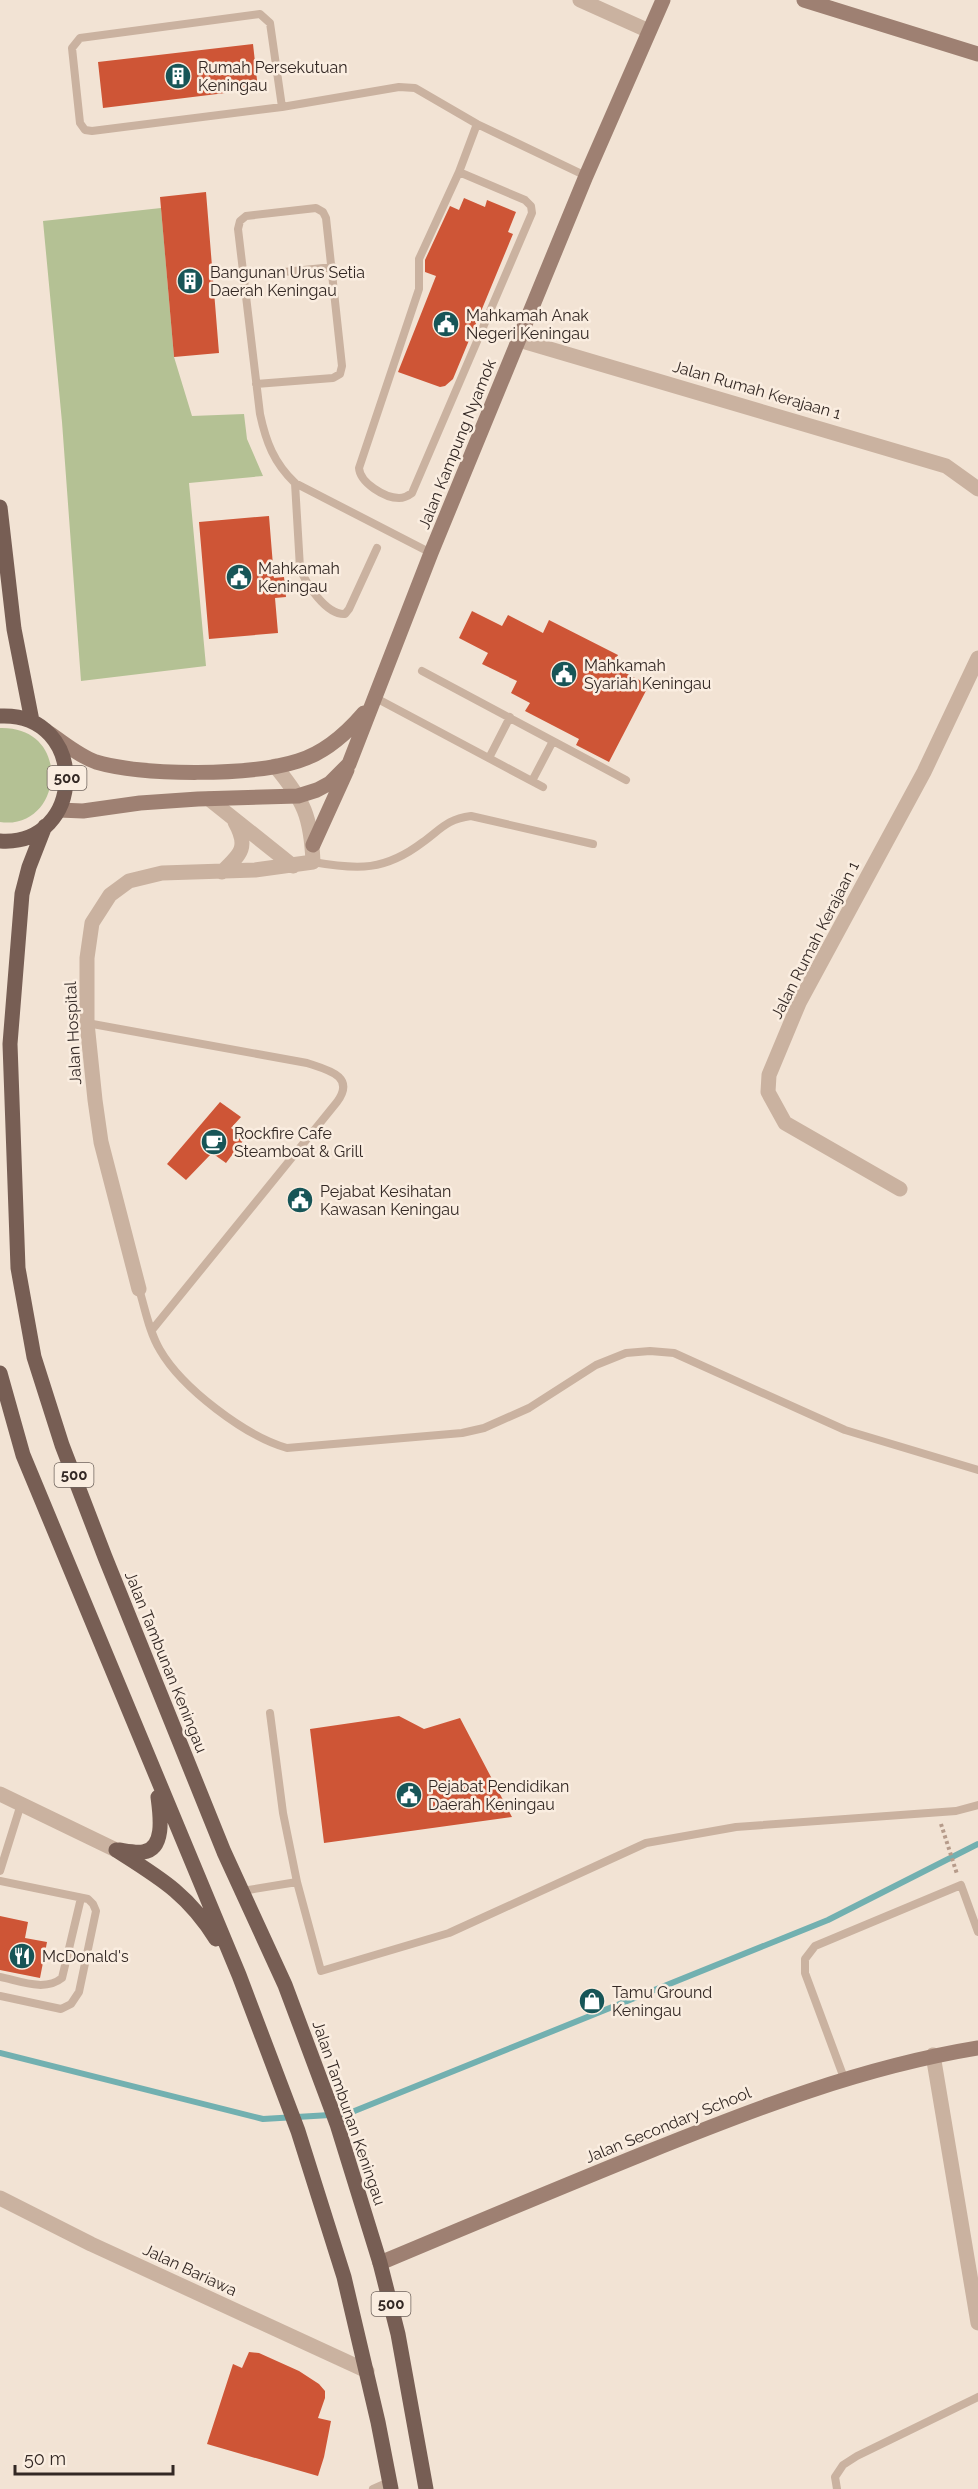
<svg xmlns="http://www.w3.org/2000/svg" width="978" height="2489" viewBox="0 0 978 2489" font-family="Raleway,sans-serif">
<rect width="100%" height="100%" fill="#f2e3d4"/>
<path fill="#b4c194" d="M 161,208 L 174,357 L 192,416 L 244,414 L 247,439 L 263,476 L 189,483 L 206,666 L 81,681 L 62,422 L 43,221 Z
M 0,728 C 74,726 63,831 0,822 Z"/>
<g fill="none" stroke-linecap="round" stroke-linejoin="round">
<path stroke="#72b0b0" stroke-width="6" d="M 0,2053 L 263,2119 L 347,2114 L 828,1920 L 978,1844"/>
</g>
<path fill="#ce5536" d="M 253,44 L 258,89 L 103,108 L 98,62 Z
M 206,192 L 219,353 L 174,357 L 160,197 Z
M 464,198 L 485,207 L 487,200 L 516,212 L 508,232 L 513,234 L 453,379 L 445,386 L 440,387 L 398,372 L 436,276 L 425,272 L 425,260 L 450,206 L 459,210 Z
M 269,516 L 274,578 L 284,577 L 286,597 L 275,598 L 278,633 L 209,639 L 199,522 Z
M 472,611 L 502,626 L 508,615 L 543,633 L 549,620 L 618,655 L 612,666 L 649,685 L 609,762 L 576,745 L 579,739 L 525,711 L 530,703 L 511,693 L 517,681 L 482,664 L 488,653 L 459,638 Z
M 220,1102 L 241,1117 L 231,1128 L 245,1138 L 226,1163 L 212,1153 L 186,1180 L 167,1164 Z
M 399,1716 L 424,1729 L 460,1718 L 512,1817 L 324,1843 L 310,1729 Z
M 0,1916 L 28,1922 L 25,1938 L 47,1942 L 40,1978 L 0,1970 Z
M 249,2352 L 259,2353 L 299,2371 L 319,2384 L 325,2391 L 325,2398 L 318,2418 L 331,2421 L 324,2457 L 318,2476 L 207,2444 L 233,2364 L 242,2368 Z"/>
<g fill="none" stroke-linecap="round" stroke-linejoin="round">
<path stroke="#b69b8a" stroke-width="4" stroke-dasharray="3 3" stroke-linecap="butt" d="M 941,1824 L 957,1874"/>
<path stroke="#cab2a0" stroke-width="8" d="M 282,107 L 270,23 L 260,14 L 80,38 L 72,48 L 80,123 L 85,130 L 92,131 L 282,107 L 399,87 L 415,88 L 477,124 L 586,176
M 459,172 L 525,200 L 531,206 L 532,213 L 412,493 C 408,496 404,498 399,498 C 385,498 360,483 359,468 L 419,289 L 419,259 L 459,172 L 477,124
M 244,276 L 333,267
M 256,384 L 333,378 L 340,374 L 342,366 L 326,218 L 323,212 L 316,208 L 246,216 L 240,221 L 238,229 L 260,414 C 266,442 274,463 295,483 L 431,553
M 295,483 L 300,568 C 306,584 326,615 345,614 L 349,609 L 377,548
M 422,671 L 626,780
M 374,697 L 543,787
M 489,758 L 510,717
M 532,781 L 553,741
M 313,862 C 358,870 385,871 423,842 C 441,829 447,819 471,816 L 593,844
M 87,1023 L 307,1063 C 328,1070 356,1076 337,1102 L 152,1330
M 139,1289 C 145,1308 149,1332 160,1350 C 182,1388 245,1436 287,1448 L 462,1433 L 484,1428 L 529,1408 L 596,1365 L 626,1353 L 650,1351 L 674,1353 L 845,1430 L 978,1470
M 270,1713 L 283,1813 L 297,1882 L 321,1971 L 449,1933 L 646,1843 L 736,1827 L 956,1811 L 978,1805
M 0,1871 L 21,1804
M 0,1881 L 88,1899 L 93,1904 L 96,1911 L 79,1992 L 71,2004 L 61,2009 L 0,1996
M 242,1891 L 297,1882
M 0,1977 C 20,1981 45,1992 62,1978 L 81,1898
M 844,2078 L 805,1973 L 805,1959 L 815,1946 L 961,1885 L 978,1932
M 373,2489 L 389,2482
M 837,2489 L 835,2477 L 843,2465 L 857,2456 L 978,2397"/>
<path stroke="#cab2a0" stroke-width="15" d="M 580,0 L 649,31
M 519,340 L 946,466 L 978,489
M 209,799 L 293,866
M 222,872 C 241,854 249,847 235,822
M 900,1189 L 785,1123 L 768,1092 L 769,1075 L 799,1003 L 924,772 L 978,658
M 139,1289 L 101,1142 L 95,1100 L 87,1023 L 87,958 L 92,923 L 110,895 L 129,881 L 162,873 L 255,870 L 313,862 C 311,816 304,801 275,766
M 0,1794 L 116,1850
M 933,2055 L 978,2323
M 0,2198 L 91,2244 L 367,2371"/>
<path stroke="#9e8072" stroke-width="15" d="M 804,0 L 978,54
M 49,733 C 64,743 79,756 96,762 C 144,776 251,776 298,761 C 325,753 346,734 364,713
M 59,810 L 83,811 L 140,803 L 198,799 L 298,796 L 317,790 L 330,783 L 349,764 L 431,553 L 586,176 L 663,0
M 313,845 L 347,770
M 380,2263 C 468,2226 556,2189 645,2153 C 754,2109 862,2067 978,2048"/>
<path stroke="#775e54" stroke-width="15" d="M 0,507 L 14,629 L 32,721
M 0,716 C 90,712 86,847 0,841
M 45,826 L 29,867 L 22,894 L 10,1044 L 18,1268 L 34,1357 L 62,1445 L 105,1557 L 224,1852 L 285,1985 L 337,2124 L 380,2263 L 398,2334 L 426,2489
M 0,1373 L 23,1455 L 239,1975 L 298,2131 L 344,2277 L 378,2422 L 391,2489
M 116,1850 C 160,1878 188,1894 216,1939
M 119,1850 C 126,1851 135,1853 143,1852 C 166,1849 160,1813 158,1797"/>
</g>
<defs>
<symbol id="building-disc" viewBox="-11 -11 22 22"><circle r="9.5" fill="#175557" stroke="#faede0"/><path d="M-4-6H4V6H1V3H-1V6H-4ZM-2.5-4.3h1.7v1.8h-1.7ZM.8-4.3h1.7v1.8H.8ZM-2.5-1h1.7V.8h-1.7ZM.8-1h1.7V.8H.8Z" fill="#fff"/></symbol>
<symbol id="civic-disc" viewBox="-11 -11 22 22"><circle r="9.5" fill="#175557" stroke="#faede0"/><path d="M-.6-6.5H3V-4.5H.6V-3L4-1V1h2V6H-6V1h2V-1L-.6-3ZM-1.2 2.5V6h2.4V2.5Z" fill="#fff"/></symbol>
<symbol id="cafe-disc" viewBox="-11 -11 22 22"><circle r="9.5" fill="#175557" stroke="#faede0"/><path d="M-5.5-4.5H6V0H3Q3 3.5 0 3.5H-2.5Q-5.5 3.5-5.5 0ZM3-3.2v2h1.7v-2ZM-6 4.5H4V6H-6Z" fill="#fff"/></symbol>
<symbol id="restaurant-disc" viewBox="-11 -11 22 22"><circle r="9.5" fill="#175557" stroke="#faede0"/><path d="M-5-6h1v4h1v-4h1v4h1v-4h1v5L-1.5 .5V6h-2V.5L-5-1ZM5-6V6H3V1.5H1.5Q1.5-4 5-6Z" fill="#fff"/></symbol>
<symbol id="shop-disc" viewBox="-11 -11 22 22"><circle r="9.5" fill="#175557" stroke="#faede0"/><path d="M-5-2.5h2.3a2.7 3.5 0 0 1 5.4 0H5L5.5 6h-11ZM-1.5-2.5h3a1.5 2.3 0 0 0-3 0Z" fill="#fff"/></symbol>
</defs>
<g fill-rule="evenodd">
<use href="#building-disc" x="163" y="61" width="30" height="30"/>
<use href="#building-disc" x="175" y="266" width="30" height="30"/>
<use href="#civic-disc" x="431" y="309" width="30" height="30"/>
<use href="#civic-disc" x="224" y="562" width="30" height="30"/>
<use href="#civic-disc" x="549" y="659" width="30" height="30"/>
<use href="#cafe-disc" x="199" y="1127" width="30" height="30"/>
<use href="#civic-disc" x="285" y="1185" width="30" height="30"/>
<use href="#civic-disc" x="394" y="1780" width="30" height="30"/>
<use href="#restaurant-disc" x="7" y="1941" width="30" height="30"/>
<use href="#shop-disc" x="577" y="1986" width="30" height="30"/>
</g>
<g text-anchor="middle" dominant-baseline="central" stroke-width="5" stroke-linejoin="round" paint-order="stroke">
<g fill="#faede0" stroke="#6f635c" stroke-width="1.5">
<rect x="47.5" y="766" width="39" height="24" rx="4.5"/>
<rect x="54.5" y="1463" width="39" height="24" rx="4.5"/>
<rect x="371.5" y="2292" width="39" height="24" rx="4.5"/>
</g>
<g font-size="15" font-weight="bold" fill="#332824">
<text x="67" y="778">500</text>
<text x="74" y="1475">500</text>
<text x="391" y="2304">500</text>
</g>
<g font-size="16" fill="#332824" stroke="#faede0" text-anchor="start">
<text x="198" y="67">Rumah Persekutuan<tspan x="198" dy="18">Keningau</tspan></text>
<text x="210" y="272">Bangunan Urus Setia<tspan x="210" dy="18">Daerah Keningau</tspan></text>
<text x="466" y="315">Mahkamah Anak<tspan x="466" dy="18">Negeri Keningau</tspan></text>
<text x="258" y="568">Mahkamah<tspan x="258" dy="18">Keningau</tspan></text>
<text x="584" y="665">Mahkamah<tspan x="584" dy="18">Syariah Keningau</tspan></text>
<text x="234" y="1133">Rockfire Cafe<tspan x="234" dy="18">Steamboat &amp; Grill</tspan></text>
<text x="320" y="1191">Pejabat Kesihatan<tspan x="320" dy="18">Kawasan Keningau</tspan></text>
<text x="428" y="1786">Pejabat Pendidikan<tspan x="428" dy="18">Daerah Keningau</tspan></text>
<text x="42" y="1956">McDonald's</text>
<text x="612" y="1992">Tamu Ground<tspan x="612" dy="18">Keningau</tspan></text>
</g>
<g font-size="16" fill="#332824" stroke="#faede0">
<text transform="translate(757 390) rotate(16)">Jalan Rumah Kerajaan 1</text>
<text transform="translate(457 444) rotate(-68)">Jalan Kampung Nyamok</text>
<text transform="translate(815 940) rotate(-63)">Jalan Rumah Kerajaan 1</text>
<text transform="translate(73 1033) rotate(-93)">Jalan Hospital</text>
<text transform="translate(166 1662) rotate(68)">Jalan Tambunan Keningau</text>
<text transform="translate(349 2113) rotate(71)">Jalan Tambunan Keningau</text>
<text transform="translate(668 2125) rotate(-22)">Jalan Secondary School</text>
<text transform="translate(190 2270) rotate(25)">Jalan Bariawa</text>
</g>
</g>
<path d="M15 2465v9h158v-9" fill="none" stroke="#332824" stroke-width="3"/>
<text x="24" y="2465" font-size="18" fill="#332824" stroke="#faede0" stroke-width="4.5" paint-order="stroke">50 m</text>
</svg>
